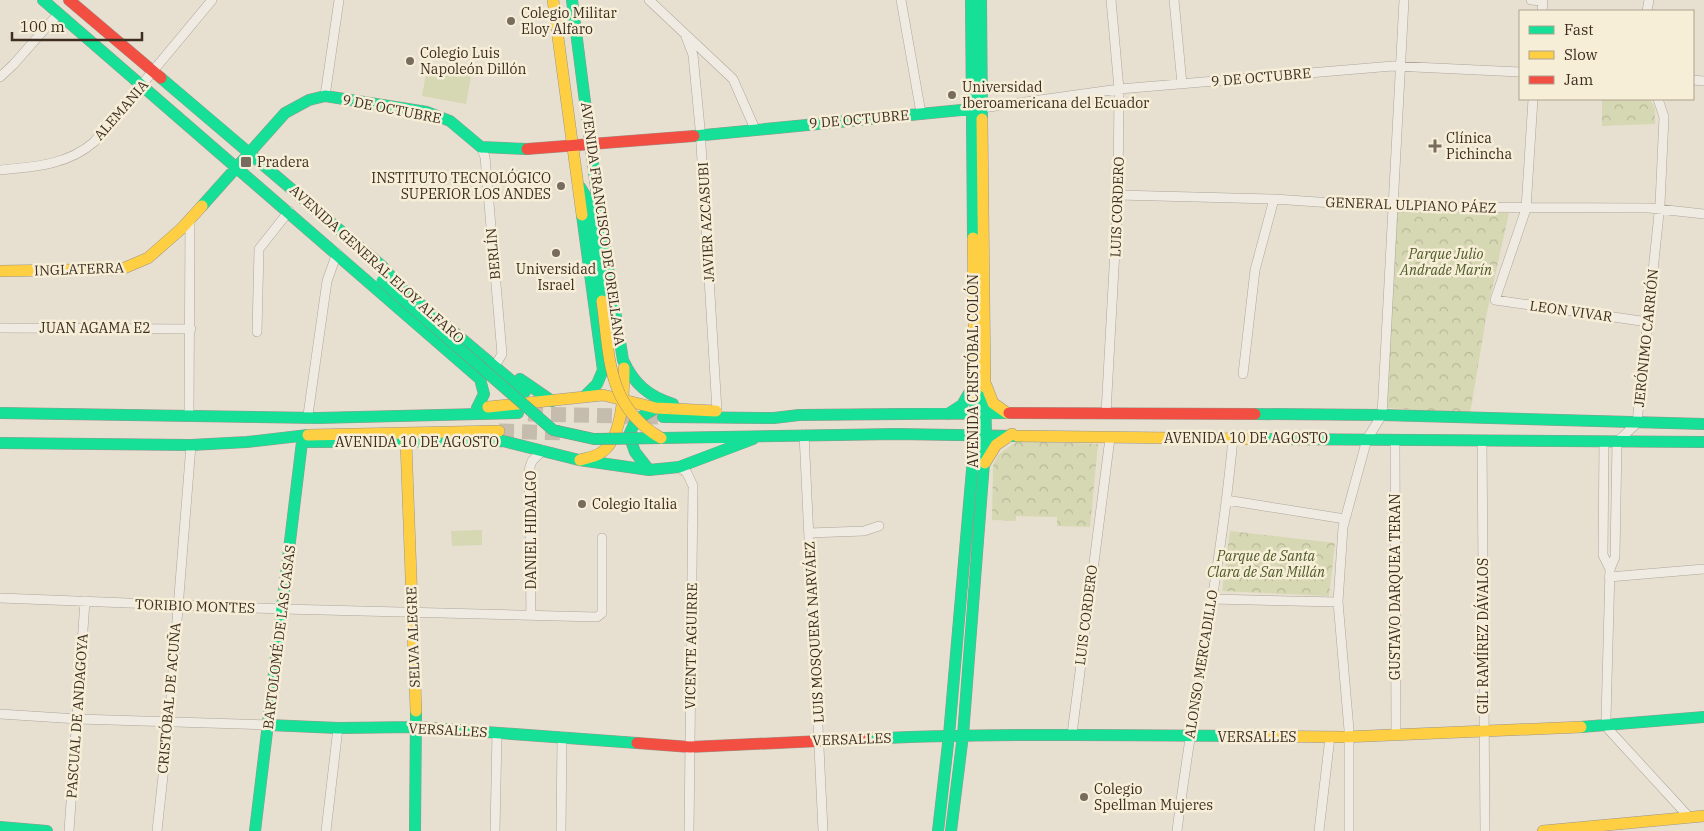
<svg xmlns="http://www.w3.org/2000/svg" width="1704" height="831" viewBox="0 0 1704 831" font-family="'IBM Plex Serif',serif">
<defs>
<pattern id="park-crowns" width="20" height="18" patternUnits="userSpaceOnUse" patternTransform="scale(1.25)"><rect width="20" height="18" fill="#d6d7b3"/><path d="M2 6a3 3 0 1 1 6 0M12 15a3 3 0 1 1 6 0" fill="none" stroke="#b9b99a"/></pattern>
</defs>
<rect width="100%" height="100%" fill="#e7e0d1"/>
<path fill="#d6d7b3" d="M 428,63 L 472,71 L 466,104 L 422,96 Z
M 482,530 L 482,545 L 452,546 L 451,531 Z"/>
<path fill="url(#park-crowns)" d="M 1602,99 L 1650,99 L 1655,108 L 1655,124 L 1602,126 Z
M 1397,208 L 1509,213 L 1487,312 L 1470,414 L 1387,408 Z
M 1017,441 L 1098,444 L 1090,527 L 1057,526 L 1057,517 L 1016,516 L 1016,521 L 992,520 L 993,466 L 998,455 Z
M 1230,531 L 1335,543 L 1329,596 L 1222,591 Z"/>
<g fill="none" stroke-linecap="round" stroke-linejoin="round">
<path stroke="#c5bcae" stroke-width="15" stroke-dasharray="15 8" stroke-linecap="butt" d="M 528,414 L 663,417
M 499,431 L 565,433"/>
<defs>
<path id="street" d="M 649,0 L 733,79 L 755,129
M 901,0 L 921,113
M 1174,0 L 1182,84
M 1531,0 L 1543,1
M 1542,11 L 1543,0
M 1647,11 L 1649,0
M 685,34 L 693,55 L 700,128 L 717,411
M 0,77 L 13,65 L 59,13
M 1693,80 L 1704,81
M 325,96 L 339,0
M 1533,99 L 1526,209 L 1495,300 L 1648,322
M 1658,99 L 1664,117 L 1660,204 L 1637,423 L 1617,442 L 1615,557 L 1610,569 L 1606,719 L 1609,730 L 1689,817
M 982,108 L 1119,89 L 1393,66 L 1520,72
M 481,147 L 485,157 L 502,354 L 498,361
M 0,170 C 34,167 68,165 94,142 L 212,0
M 1118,195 L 1274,199 L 1391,207 L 1649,208 L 1704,214
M 0,328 L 191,329
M 257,332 L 259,249 L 289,211
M 1243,374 L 1255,270 L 1274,199
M 1106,413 L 1118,195 L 1119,89 L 1111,0
M 189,415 L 190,218
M 308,415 L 327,281 L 337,253
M 804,434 L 823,831
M 1395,441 L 1396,734
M 1482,441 L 1485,831
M 1604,442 L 1603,555 L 1610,569
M 679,467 L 687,473 L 693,486 L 689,831
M 1226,500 L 1345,519
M 809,533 L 864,531 L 879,526
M 1609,577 L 1704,569
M 0,598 L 283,609 L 597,617 L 602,613 L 602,538
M 1212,599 L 1338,602
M 531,616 L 529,470 L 532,461 L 543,450
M 0,714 L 78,719 L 269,725
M 1072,734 L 1110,438
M 69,831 L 85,601
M 157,831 L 169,721 L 191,445
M 326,831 L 338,728
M 495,831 L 497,733
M 561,831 L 562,736
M 1177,831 C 1193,700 1221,570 1233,438
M 1319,831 L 1330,737
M 1349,831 L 1349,730 L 1338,602 L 1343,527 L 1367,439 L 1382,415 L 1404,0"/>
<path id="fast" d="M 43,0 L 480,379 L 484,394 L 477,408
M 572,0 L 600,219 L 623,360 C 634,384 648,396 673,404
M 971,0 L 973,238
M 981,0 L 982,119
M 161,78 L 382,266 L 399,286 L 525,392
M 694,136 L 982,108
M 580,187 L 588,200 L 602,301
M 202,206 L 285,113 L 309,100 L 325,96 L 427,112 L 450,121 L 481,147 L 527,149
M 582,215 L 603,370 L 597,384 L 585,396
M 520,379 L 552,401
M 0,413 L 317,418 L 518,413
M 948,414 L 962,405 L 975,383
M 1255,414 L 1382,415 L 1704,424
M 663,417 L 774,418 L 799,415 L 1009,413
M 662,438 L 896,434 L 1017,436
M 1252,439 L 1704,442
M 307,442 L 503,441 L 579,460 L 649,470 L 679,467 L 753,439
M 0,443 L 191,445 L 247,442 L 308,435
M 649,470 L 635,452 L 629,435 L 636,420 L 656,408
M 269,725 L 338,728 L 417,727 L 637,743
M 1581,727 L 1704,717
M 862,739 C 993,733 1124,735 1255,736
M 0,827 L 47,831
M 255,831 L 302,442
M 415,831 L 416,711
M 938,831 L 949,735 L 975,435 L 975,395
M 951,831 L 963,735 L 986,437 L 985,387"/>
<path id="slow" d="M 553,0 L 582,215
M 982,119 L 985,387
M 973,238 L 975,395
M 0,271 L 122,269 L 148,258 L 181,229 L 202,206
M 986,385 L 993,403 L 1007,413
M 488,407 L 603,395 L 656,408 L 716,411
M 308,435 L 499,431
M 1017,436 L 1252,439
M 406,442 L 416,711
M 580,460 C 586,458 593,457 599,454 C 623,441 624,392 624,368
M 985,463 L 996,445 L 1012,434
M 1255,736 L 1344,737 L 1581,727
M 1543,831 L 1704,816"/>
<path id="jam" d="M 69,0 L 161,78
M 527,149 L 694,136
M 1009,413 L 1255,414
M 637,743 L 690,747 L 862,739"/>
</defs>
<use href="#street" stroke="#ada599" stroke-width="10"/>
<use href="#fast" stroke="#9c958a" stroke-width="12"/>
<use href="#slow" stroke="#9c958a" stroke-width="12"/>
<use href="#jam" stroke="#9c958a" stroke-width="12"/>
<use href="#street" stroke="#efebe3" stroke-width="9"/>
<use href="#fast" stroke="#16e098" stroke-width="11"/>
<use href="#slow" stroke="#ffcf43" stroke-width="11"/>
<use href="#jam" stroke="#f24e42" stroke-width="11"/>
<defs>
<path id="fast-bridge" d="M 382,281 L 553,430 L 594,439 L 662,438"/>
<path id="slow-bridge" d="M 602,301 C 610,357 606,406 661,438"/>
</defs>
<use href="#fast-bridge" stroke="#928b80" stroke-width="12" stroke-linecap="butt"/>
<use href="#slow-bridge" stroke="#928b80" stroke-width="12" stroke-linecap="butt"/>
<use href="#fast-bridge" stroke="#16e098" stroke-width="11"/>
<use href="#slow-bridge" stroke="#ffcf43" stroke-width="11"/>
</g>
<g fill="#786c5e" stroke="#f7eed8" stroke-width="2">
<circle cx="511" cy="21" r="5"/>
<circle cx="410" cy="61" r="5"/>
<circle cx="952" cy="95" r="5"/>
<path d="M1432.5 138.5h5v5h5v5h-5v5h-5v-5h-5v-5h5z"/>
<rect x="240" y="156" width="12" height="12" rx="2.5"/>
<circle cx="561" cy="186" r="5"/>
<circle cx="556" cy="253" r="5"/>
<circle cx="582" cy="504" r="5"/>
<circle cx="1084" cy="797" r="5"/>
</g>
<g text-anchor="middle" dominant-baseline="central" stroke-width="5" stroke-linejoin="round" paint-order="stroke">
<g font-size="14" fill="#3d2e20" stroke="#f7eed8" text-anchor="start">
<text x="521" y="13">Colegio Militar<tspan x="521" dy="16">Eloy Alfaro</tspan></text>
<text x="420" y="53">Colegio Luis<tspan x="420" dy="16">Napoleón Dillón</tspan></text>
<text x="962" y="87">Universidad<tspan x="962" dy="16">Iberoamericana del Ecuador</tspan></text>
<text x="1446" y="138">Clínica<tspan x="1446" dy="16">Pichincha</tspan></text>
<text x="257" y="162">Pradera</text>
<text x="551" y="178" text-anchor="end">INSTITUTO TECNOLÓGICO<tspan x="551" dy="16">SUPERIOR LOS ANDES</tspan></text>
<text x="556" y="269" text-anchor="middle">Universidad<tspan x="556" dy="16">Israel</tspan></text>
<text x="592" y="504">Colegio Italia</text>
<text x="1094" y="789">Colegio<tspan x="1094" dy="16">Spellman Mujeres</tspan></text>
</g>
<g font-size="14" fill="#3d2e20" stroke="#f7eed8">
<text transform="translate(1261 77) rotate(-5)">9 DE OCTUBRE</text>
<text transform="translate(392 109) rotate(11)">9 DE OCTUBRE</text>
<text transform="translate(121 110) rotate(-49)">ALEMANIA</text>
<text transform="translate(859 119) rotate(-5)">9 DE OCTUBRE</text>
<text transform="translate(1411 205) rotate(2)">GENERAL ULPIANO PÁEZ</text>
<text transform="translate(1117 207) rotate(-88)">LUIS CORDERO</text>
<text transform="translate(706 222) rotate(-93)">JAVIER AZCASUBI</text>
<text transform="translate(603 224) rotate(82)">AVENIDA FRANCISCO DE ORELLANA</text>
<text transform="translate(493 254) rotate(-95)">BERLÍN</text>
<text transform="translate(377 264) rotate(42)">AVENIDA GENERAL ELOY ALFARO</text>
<text transform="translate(79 269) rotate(-2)">INGLATERRA</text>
<text transform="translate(1571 311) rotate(8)">LEON VIVAR</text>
<text x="95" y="328">JUAN AGAMA E2</text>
<text transform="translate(1646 338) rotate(-84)">JERÓNIMO CARRIÓN</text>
<text transform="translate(973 371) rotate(-90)">AVENIDA CRISTÓBAL COLÓN</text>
<text x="1246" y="438">AVENIDA 10 DE AGOSTO</text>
<text x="417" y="442">AVENIDA 10 DE AGOSTO</text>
<text transform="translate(531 530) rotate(-90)">DANIEL HIDALGO</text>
<text transform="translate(1395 587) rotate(-90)">GUSTAVO DARQUEA TERAN</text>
<text transform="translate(195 606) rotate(2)">TORIBIO MONTES</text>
<text transform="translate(1086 615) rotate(-83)">LUIS CORDERO</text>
<text transform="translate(814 632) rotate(-93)">LUIS MOSQUERA NARVÁEZ</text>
<text transform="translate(1483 636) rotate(-90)">GIL RAMÍREZ DÁVALOS</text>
<text transform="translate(279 637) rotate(-83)">BARTOLOMÉ DE LAS CASAS</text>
<text transform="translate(413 637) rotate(-92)">SELVA ALEGRE</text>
<text transform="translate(691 646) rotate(-89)">VICENTE AGUIRRE</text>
<text transform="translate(1201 664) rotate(-81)">ALONSO MERCADILLO</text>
<text transform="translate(169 698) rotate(-85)">CRISTÓBAL DE ACUÑA</text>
<text transform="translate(77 716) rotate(-86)">PASCUAL DE ANDAGOYA</text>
<text transform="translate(448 730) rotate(3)">VERSALLES</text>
<text x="1257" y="737">VERSALLES</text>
<text transform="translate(852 739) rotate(-2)">VERSALLES</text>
</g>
<g font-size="14" font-style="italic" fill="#4d5a26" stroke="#f7eed8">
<text x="1446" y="254">Parque Julio<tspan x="1446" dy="16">Andrade Marín</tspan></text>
<text x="1266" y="556">Parque de Santa<tspan x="1266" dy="16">Clara de San Millán</tspan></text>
</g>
</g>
<rect x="1519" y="10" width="175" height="90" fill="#f7eed8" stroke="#ada18e"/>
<rect x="1529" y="26" width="25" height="8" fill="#16e098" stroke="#ada18e"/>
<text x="1564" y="35" font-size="15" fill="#3d2e20">Fast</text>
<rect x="1529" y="51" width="25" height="8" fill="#ffcf43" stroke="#ada18e"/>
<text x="1564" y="60" font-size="15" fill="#3d2e20">Slow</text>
<rect x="1529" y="76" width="25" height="8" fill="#f24e42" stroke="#ada18e"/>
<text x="1564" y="85" font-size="15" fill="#3d2e20">Jam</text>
<path d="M12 32v8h130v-8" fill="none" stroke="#3d2e20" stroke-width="2.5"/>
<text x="20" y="32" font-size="15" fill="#3d2e20" stroke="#f7eed8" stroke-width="4" paint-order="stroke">100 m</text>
</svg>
